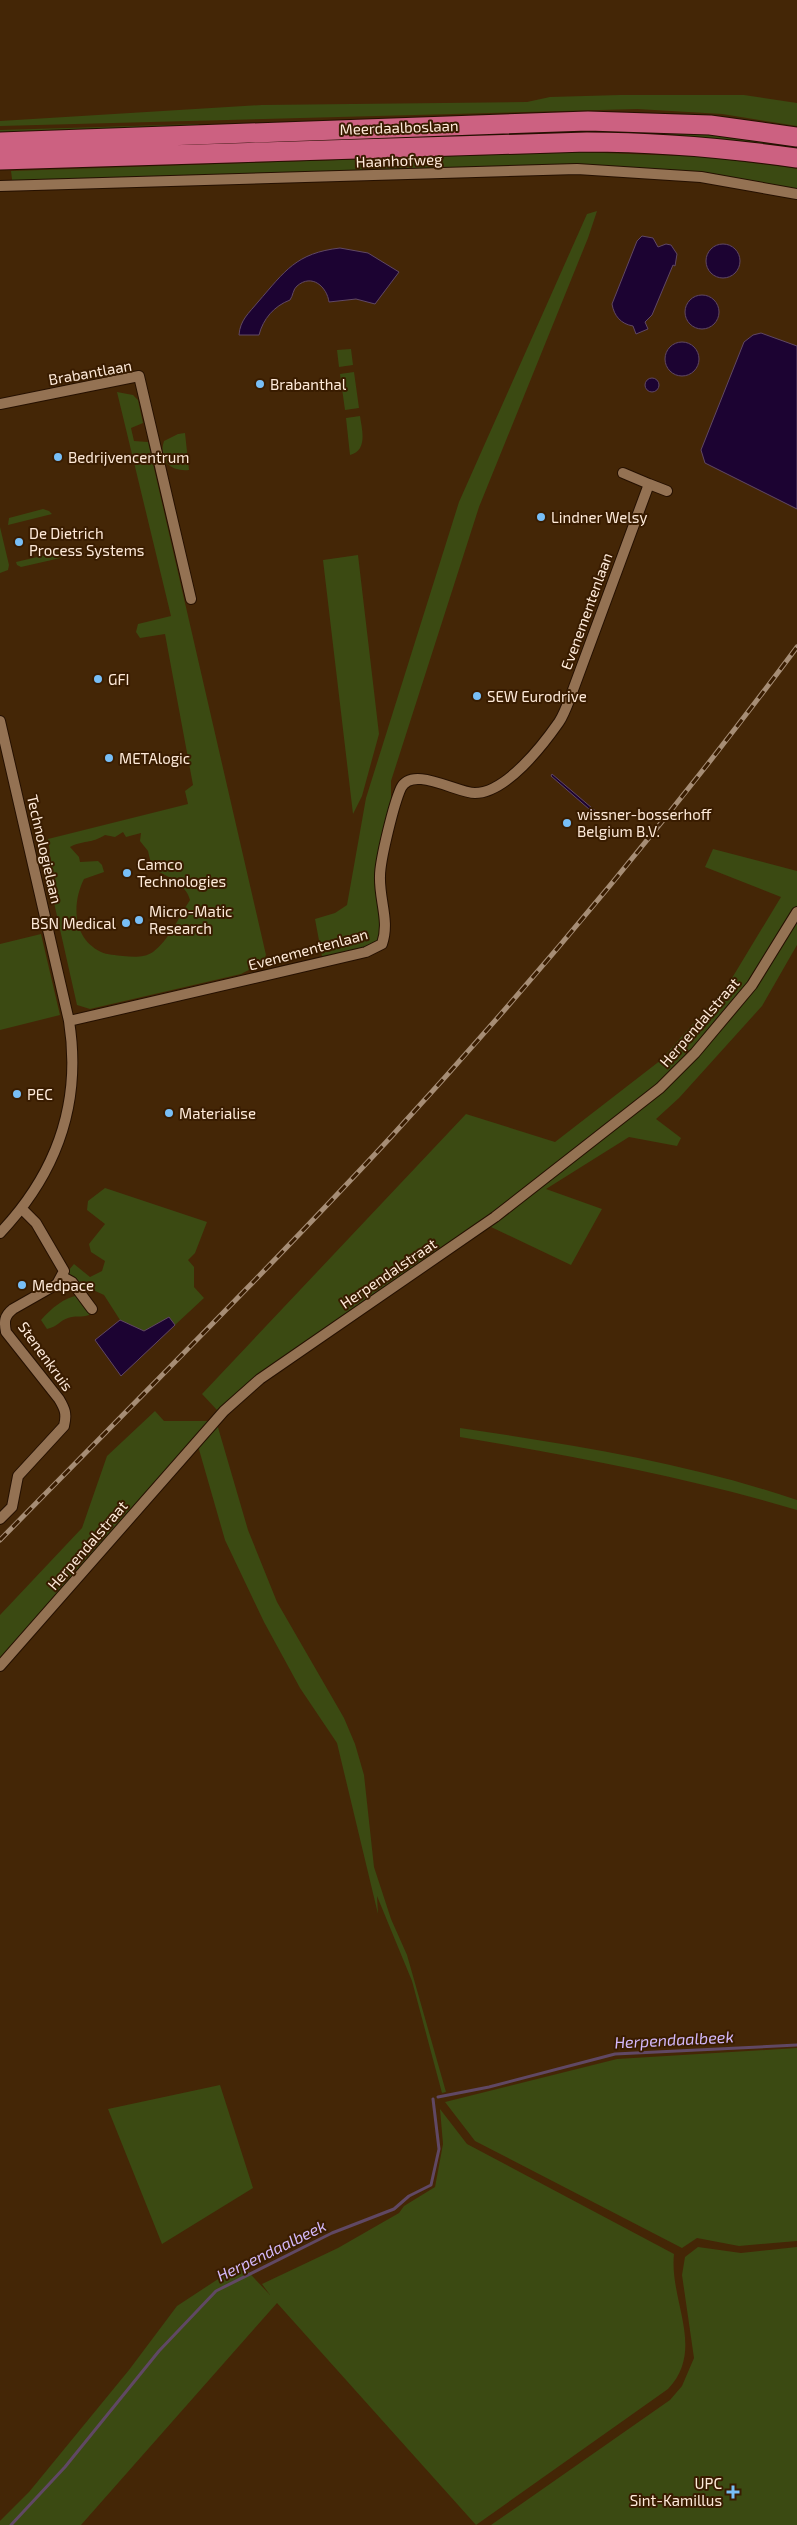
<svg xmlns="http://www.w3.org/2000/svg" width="797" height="2525" viewBox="0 0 797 2525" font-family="'Exo 2',sans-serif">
<rect width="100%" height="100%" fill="#442606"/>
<path fill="#3b4a12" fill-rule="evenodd" d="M 620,95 L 744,95 L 797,103 L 797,126 L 722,114 L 637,109 L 0,126 L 0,121 L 262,105 L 527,102 L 550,97 Z
M 198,124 L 202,127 L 0,134 L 0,130 Z
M 645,126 L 797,142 L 797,152 L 773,148 L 0,151 Z
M 579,152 L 707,157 L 792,168 L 797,169 L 797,191 L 706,175 L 607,166 L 13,187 L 11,171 Z
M 597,211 L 588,238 L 479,507 L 391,781 L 391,819 L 380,875 L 382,944 L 323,962 L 315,919 L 335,913 L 347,905 L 366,798 L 459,502 L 587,214 Z
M 351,349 L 353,365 L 339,367 L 337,350 Z
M 354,372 L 359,408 L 345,410 L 340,374 Z
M 117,392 L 133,395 L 138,400 L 143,423 L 131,428 L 134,441 L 148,442 L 266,955 L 262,963 L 241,974 L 90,1009 L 77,1005 L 46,867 L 50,852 L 48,839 L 188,804 L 185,791 L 193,785 L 165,634 L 140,638 L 136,632 L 138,624 L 171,616 ZM 123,832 L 126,837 L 141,833 L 140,841 L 148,851 L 152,868 C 167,877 185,882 190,900 C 179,917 169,940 153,952 C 144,958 133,957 123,956 C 116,955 107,955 101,952 C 72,938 72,903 84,879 L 104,872 L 102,865 L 98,861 L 80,862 L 79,857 L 70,847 C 83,840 91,844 105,835 L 115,837 Z
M 360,416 C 362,430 368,450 350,455 L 346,418 Z
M 185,433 L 189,470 C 170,472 158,460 164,441 L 178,434 Z
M 43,509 L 49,511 L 52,514 L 8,525 L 9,518 Z
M 0,527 L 9,565 L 8,570 L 0,573 Z
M 80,547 L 81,551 L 78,554 L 21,567 L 17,565 L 16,562 Z
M 358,555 L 379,734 L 362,796 L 353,814 L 323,560 Z
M 713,849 L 797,871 L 797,945 L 762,1006 L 679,1098 L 656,1119 L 681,1138 L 677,1146 L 629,1137 L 546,1189 L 602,1209 L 571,1265 L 491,1227 L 256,1377 L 217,1410 L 202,1394 L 466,1114 L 555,1142 L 661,1060 L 729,983 L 781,897 L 705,867 Z
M 41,934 L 60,1015 L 0,1030 L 0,944 Z
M 105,1188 L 207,1222 L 195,1253 L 188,1260 L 194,1267 L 194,1287 L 204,1298 L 175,1325 L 169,1317 L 144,1331 L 120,1320 L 104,1295 L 91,1289 L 81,1293 L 63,1277 L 74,1264 L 90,1277 L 102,1271 L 105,1261 L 91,1252 L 89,1244 L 105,1224 L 87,1210 L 88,1201 Z
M 79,1295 L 90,1309 L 89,1315 C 82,1318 75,1315 68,1318 C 59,1321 59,1326 47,1329 L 41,1320 C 52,1308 63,1298 79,1295 Z
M 155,1411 L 164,1421 L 211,1421 L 0,1662 L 0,1615 L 82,1528 L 107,1456 Z
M 217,1424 L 248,1530 L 277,1602 L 344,1718 L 355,1744 L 364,1775 L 374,1867 L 391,1919 L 407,1955 L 446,2092 L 442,2093 L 412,1981 L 377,1896 L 378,1914 L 337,1743 L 300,1688 L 264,1622 L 225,1540 L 198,1446 Z
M 460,1428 C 574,1445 688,1463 797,1500 L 797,1510 C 687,1477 573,1456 460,1437 Z
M 797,2048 L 797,2241 L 739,2246 L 697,2238 L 682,2248 L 475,2141 L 445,2102 L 617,2059 Z
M 220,2085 L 253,2188 L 162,2244 L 108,2109 Z
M 440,2109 L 467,2144 L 674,2254 C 669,2301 706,2349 668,2389 L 476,2525 L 277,2303 L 81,2525 L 0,2525 L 0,2521 L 29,2492 L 129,2370 L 177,2306 L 241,2264 L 270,2295 L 262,2284 L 338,2248 L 399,2213 L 404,2206 L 435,2187 L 443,2144 Z
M 698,2247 L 741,2253 L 797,2247 L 797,2525 L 491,2525 L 670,2400 L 682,2386 L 694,2358 L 682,2275 L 685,2257 Z"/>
<path fill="#1c0332" stroke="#604864" d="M 642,236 L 653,238 L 658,247 L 666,244 L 671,245 L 677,254 L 675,266 L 673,265 L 652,315 L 645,322 L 648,329 L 636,334 L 633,326 C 621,324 614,316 612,304 L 637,241 Z
M706 261a17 17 0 1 1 34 0a17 17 0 1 1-34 0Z
M 340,248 L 368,253 L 399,272 L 375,304 L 356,299 L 329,302 C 327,287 312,273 297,286 C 293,289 293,296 290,300 C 274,306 263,319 259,335 L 239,335 C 240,320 249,313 258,302 C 285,271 296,253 340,248 Z
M685 312a17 17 0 1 1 34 0a17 17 0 1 1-34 0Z
M 761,333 L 797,346 L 797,509 L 705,463 L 701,450 L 744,342 L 753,335 Z
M665 359a17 17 0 1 1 34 0a17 17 0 1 1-34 0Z
M645 385a7 7 0 1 1 14 0a7 7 0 1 1-14 0Z
M 552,774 L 599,814 L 597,816 L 551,776 Z
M 169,1317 L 175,1325 L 121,1376 L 95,1340 L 120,1320 L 144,1331 Z"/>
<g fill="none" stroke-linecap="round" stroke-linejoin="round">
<path stroke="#604864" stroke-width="3" d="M 438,2097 L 489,2087 L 615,2054 L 797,2045
M 11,2525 L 65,2467 L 159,2351 L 216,2291 L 332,2233 L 394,2209 L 409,2196 L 431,2185 L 439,2149 L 433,2099"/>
<defs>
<path id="street" d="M 0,186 L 577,169 L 701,177 L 797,194
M 0,404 L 139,376 L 191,599
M 623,473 L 649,484
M 0,721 L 69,1021 C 82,1103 57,1173 0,1233
M 69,1021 L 366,952 L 382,944 C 390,921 379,900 380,876 C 380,860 394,803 401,788 C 412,765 457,793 475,793 C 506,793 543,745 559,722 C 565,713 569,700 573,690 L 649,484 L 667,491
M 63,1277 L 72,1282 L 92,1309
M 0,1519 L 12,1507 L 18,1476 L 64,1426 C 67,1414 65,1409 59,1399 L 6,1332 C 4,1322 4,1316 13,1309 L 57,1284 L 64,1271 L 36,1223 L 22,1209
M 0,1666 L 224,1411 L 260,1379 L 495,1217 L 660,1088 L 695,1053 L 752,985 L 797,912"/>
<path id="highway" d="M 0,142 L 588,121 L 710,125 L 797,137
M 0,160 L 587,142 C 661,142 725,148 797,158"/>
</defs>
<use href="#street" stroke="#251000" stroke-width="12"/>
<use href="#highway" stroke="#251000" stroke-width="21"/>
<use href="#street" stroke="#947253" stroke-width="10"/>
<use href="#highway" stroke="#cc6181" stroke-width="19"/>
<defs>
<path id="rail" d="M 0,1540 C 131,1406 263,1275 390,1138 C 534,981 670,818 797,647"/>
</defs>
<use href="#rail" stroke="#a68d75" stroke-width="5"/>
<use href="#rail" stroke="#391c00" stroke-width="3" stroke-dasharray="9" stroke-linecap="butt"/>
</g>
<g fill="#78bff7" stroke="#391c00" stroke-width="2">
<circle cx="260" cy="384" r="5"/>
<circle cx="58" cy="457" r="5"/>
<circle cx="541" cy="517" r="5"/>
<circle cx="19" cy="542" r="5"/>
<circle cx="98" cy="679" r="5"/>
<circle cx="477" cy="696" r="5"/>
<circle cx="109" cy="758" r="5"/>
<circle cx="567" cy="823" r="5"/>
<circle cx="127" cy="873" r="5"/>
<circle cx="139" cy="920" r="5"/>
<circle cx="126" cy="923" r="5"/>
<circle cx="17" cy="1094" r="5"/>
<circle cx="169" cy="1113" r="5"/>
<circle cx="22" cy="1285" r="5"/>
<path d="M730.5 2484.5h5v5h5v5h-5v5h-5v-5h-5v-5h5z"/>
</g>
<g text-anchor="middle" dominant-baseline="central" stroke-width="4" stroke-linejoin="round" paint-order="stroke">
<g font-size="15" fill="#feead9" stroke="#391c00">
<text transform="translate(399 127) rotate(-2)">Meerdaalboslaan</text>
<text transform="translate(399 160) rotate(-2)">Haanhofweg</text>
<text transform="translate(90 372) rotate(-10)">Brabantlaan</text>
<text transform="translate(586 611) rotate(-70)">Evenementenlaan</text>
<text transform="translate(45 849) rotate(77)">Technologielaan</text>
<text transform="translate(308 949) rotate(-15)">Evenementenlaan</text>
<text transform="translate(699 1022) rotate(-49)">Herpendalstraat</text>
<text transform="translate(388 1273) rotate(-34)">Herpendalstraat</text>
<text transform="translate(46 1356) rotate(54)">Stenenkruis</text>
<text transform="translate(87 1545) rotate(-49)">Herpendalstraat</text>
</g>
<g font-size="15" fill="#feead9" stroke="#391c00" text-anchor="start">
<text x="270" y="384">Brabanthal</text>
<text x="68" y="457">Bedrijvencentrum</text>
<text x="551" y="517">Lindner Welsy</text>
<text x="29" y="533">De Dietrich<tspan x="29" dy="17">Process Systems</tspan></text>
<text x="108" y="679">GFI</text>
<text x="487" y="696">SEW Eurodrive</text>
<text x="119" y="758">METAlogic</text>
<text x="577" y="814">wissner-bosserhoff<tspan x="577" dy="17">Belgium B.V.</tspan></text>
<text x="137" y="864">Camco<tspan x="137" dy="17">Technologies</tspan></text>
<text x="149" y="911">Micro-Matic<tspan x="149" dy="17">Research</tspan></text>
<text x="116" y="923" text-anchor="end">BSN Medical</text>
<text x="27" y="1094">PEC</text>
<text x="179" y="1113">Materialise</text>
<text x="32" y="1285">Medpace</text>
<text x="722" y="2483" text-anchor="end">UPC<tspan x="722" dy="17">Sint-Kamillus</tspan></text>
</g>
<g font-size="16" font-style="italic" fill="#d3b8f9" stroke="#391c00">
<text transform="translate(674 2039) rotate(-3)">Herpendaalbeek</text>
<text transform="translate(271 2250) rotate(-26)">Herpendaalbeek</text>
</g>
</g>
</svg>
